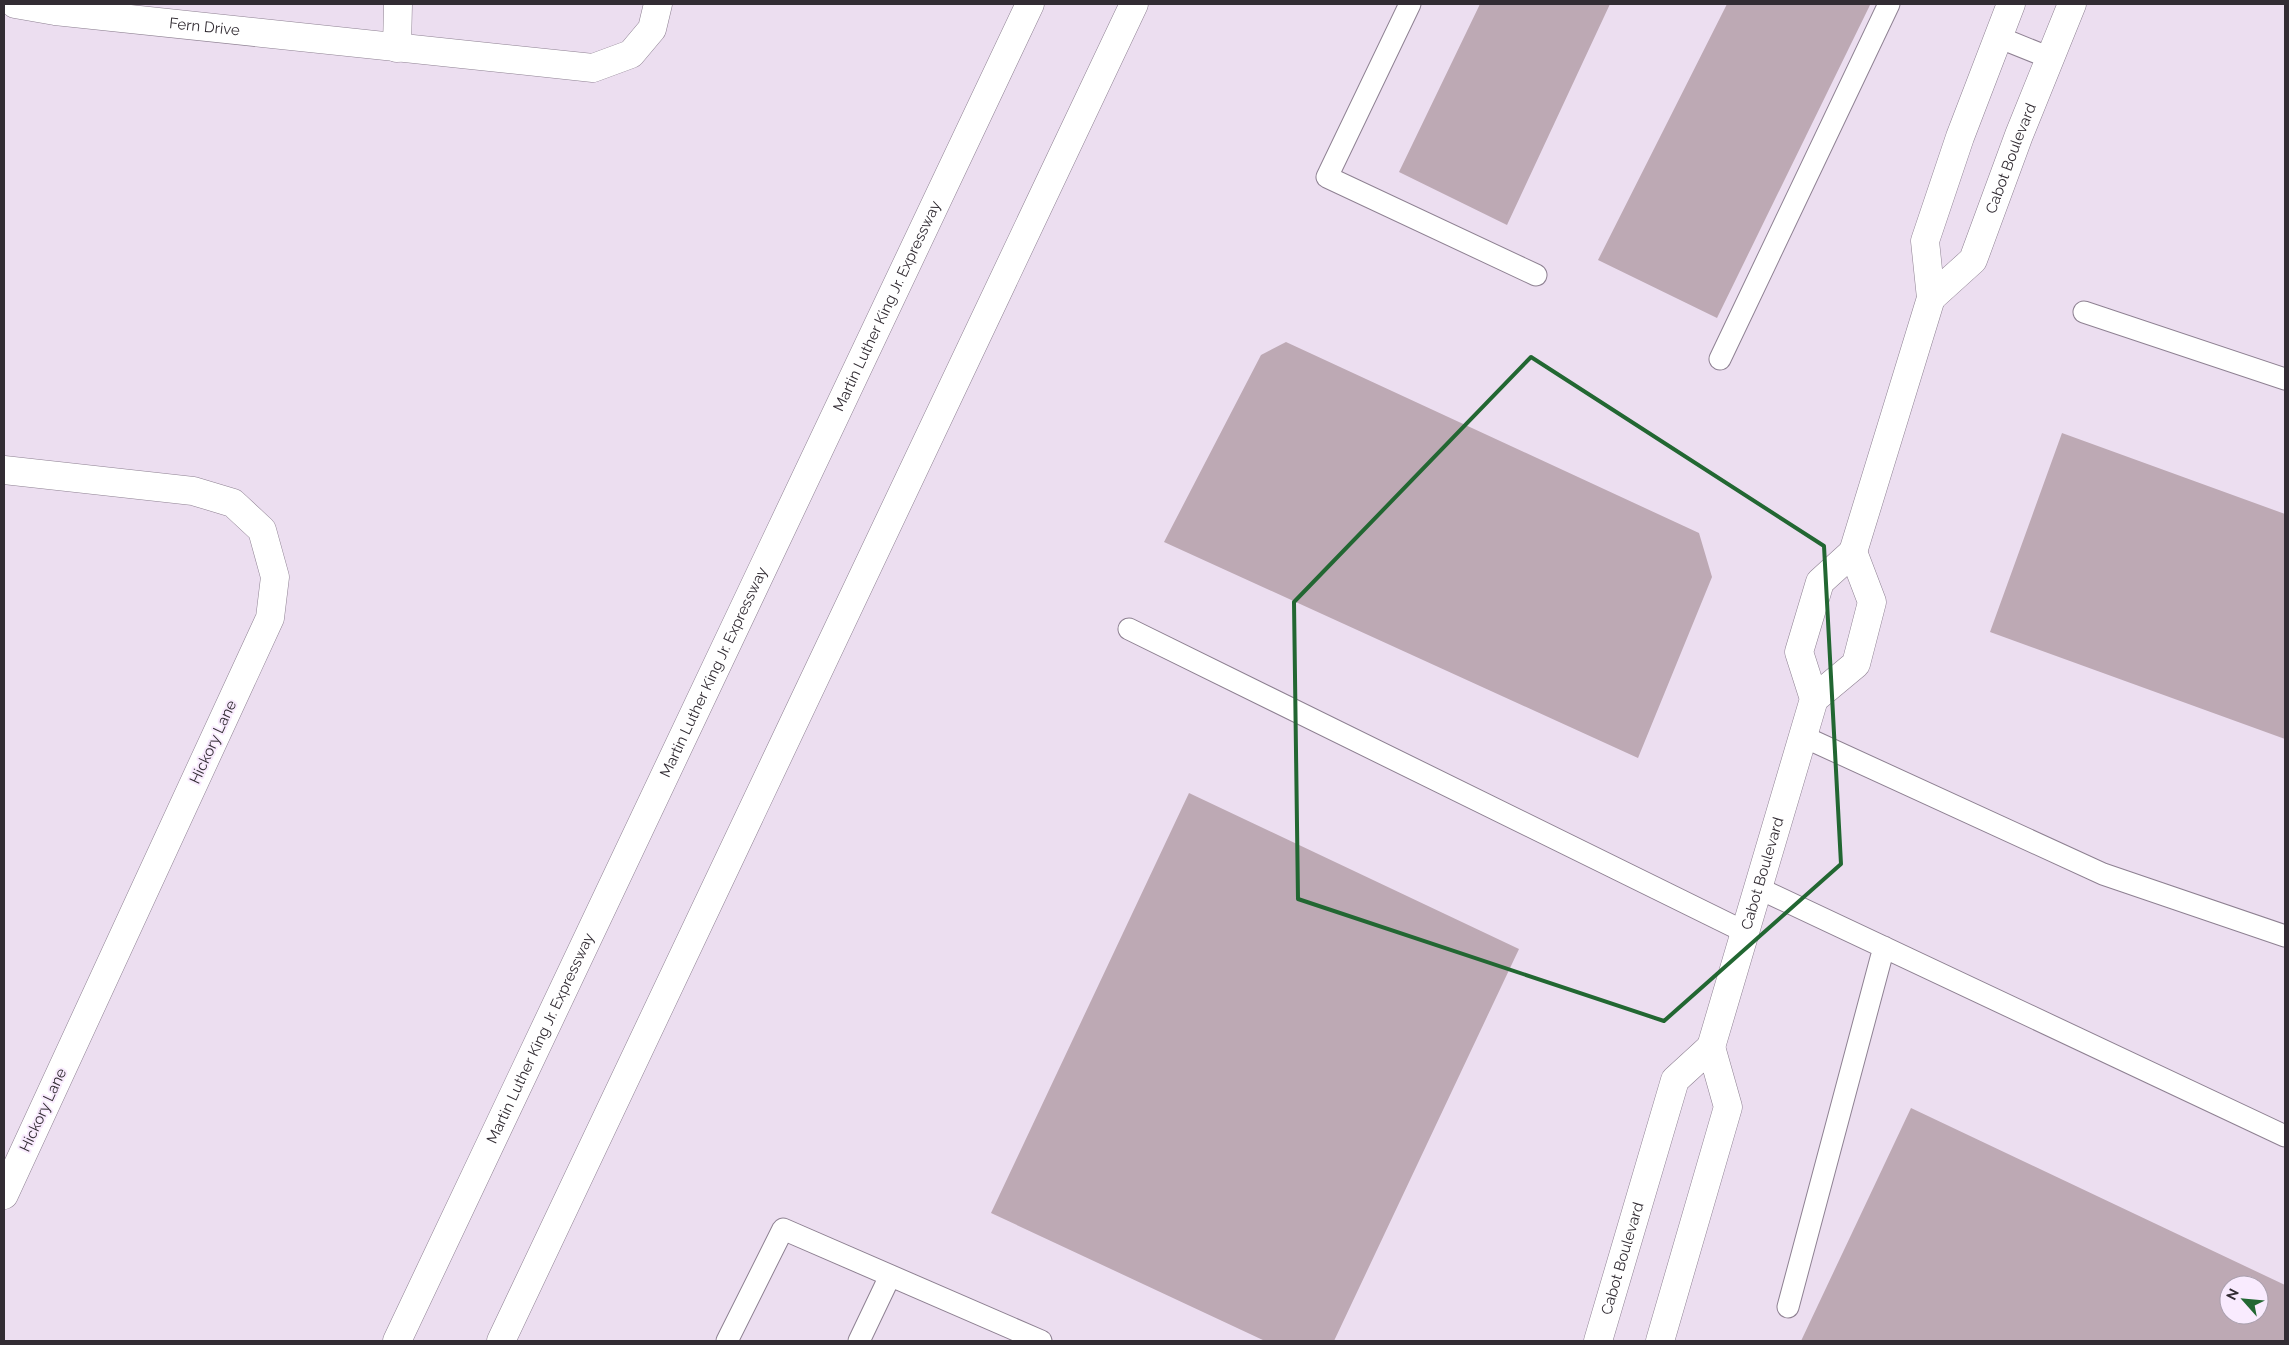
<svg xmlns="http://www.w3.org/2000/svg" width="2289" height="1345" viewBox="0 0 2289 1345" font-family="Raleway,sans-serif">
<rect width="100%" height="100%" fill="#ecdef0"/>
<path fill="#bda9b4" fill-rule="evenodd" d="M 1480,4 L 1610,4 L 1507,225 L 1399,172 Z
M 1727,4 L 1870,5 L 1717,318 L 1598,260 Z
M 1286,342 L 1699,533 L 1712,577 L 1638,758 L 1164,542 L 1261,355 Z
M 2062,433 L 2285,514 L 2285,739 L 1990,632 Z
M 1189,793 L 1519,949 L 1334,1341 L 1265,1341 L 991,1213 Z
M 1911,1108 L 2285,1285 L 2285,1341 L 1801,1341 ZM 2229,1285 L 2259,1285 L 2259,1315 L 2229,1315 Z"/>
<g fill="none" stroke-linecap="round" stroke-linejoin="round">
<defs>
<path id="service" d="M 1410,4 L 1327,177 L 1536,275
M 1998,37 L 2050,58
M 2084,312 L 2285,379
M 1720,359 L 1889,4
M 1129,629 L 1745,932
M 1802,736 L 2103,874 L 2285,936
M 1758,888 L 2285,1136
M 1788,1307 L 1884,947
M 727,1341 L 783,1229 L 1041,1341
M 859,1341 L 890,1276"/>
<g id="minor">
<path id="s1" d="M 15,4 L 55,11 L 593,68 L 631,54 L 652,29 L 658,4"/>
<path d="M 397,48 L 398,4"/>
<path id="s2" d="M 1931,298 L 1973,260 L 2019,135 L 2072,4"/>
<path d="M 4,470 L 193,491 L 233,503 L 262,530 L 275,577 L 270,618 L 4,1195"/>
<path d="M 1853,552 L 1931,298 L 1925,241 L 1960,137 L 2011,4"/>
<path id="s3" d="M 1711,1047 L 1814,699 L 1856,664 L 1872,602 L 1853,552 L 1820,582 L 1799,652 L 1814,699"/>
<path id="s4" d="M 1598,1341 L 1675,1080 L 1711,1047 L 1728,1107 L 1660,1341"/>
</g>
<g id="motorway">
<path id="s5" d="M 397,1341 L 1030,4"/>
<path d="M 501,1341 L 1134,4"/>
</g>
</defs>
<use href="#service" stroke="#8e8192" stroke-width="23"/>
<use href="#minor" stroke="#8e8192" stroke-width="29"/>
<use href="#motorway" stroke="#8e8192" stroke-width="29"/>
<use href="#service" stroke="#fff" stroke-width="21"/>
<use href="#minor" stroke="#fff" stroke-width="28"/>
<use href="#motorway" stroke="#fff" stroke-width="28"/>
</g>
<path fill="none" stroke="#226732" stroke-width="4" stroke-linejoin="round" d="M 1531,357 L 1824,546 L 1841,864 L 1664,1021 L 1298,899 L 1294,602 Z"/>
<g text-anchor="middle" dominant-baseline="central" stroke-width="4" stroke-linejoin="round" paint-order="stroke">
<g font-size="15" fill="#322c33" stroke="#f9ebfe">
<text stroke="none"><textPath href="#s1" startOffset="191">Fern Drive</textPath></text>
<text stroke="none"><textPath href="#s2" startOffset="165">Cabot Boulevard</textPath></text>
<text stroke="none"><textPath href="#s5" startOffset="1145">Martin Luther King Jr. Expressway</textPath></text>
<text stroke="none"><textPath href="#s5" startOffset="740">Martin Luther King Jr. Expressway</textPath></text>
<text transform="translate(213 742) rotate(-65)">Hickory Lane</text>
<text stroke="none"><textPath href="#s3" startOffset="181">Cabot Boulevard</textPath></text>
<text stroke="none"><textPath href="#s5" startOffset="335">Martin Luther King Jr. Expressway</textPath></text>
<text transform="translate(43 1110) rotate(-65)">Hickory Lane</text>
<text stroke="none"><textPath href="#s4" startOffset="86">Cabot Boulevard</textPath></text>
</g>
</g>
<rect width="2289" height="1345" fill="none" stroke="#322c33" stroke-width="10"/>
<g transform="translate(2244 1300) rotate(297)"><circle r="24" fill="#f9ebfe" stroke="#a99fad"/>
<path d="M0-4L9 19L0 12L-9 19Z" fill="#226732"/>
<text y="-8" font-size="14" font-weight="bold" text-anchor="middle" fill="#322c33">N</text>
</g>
</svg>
